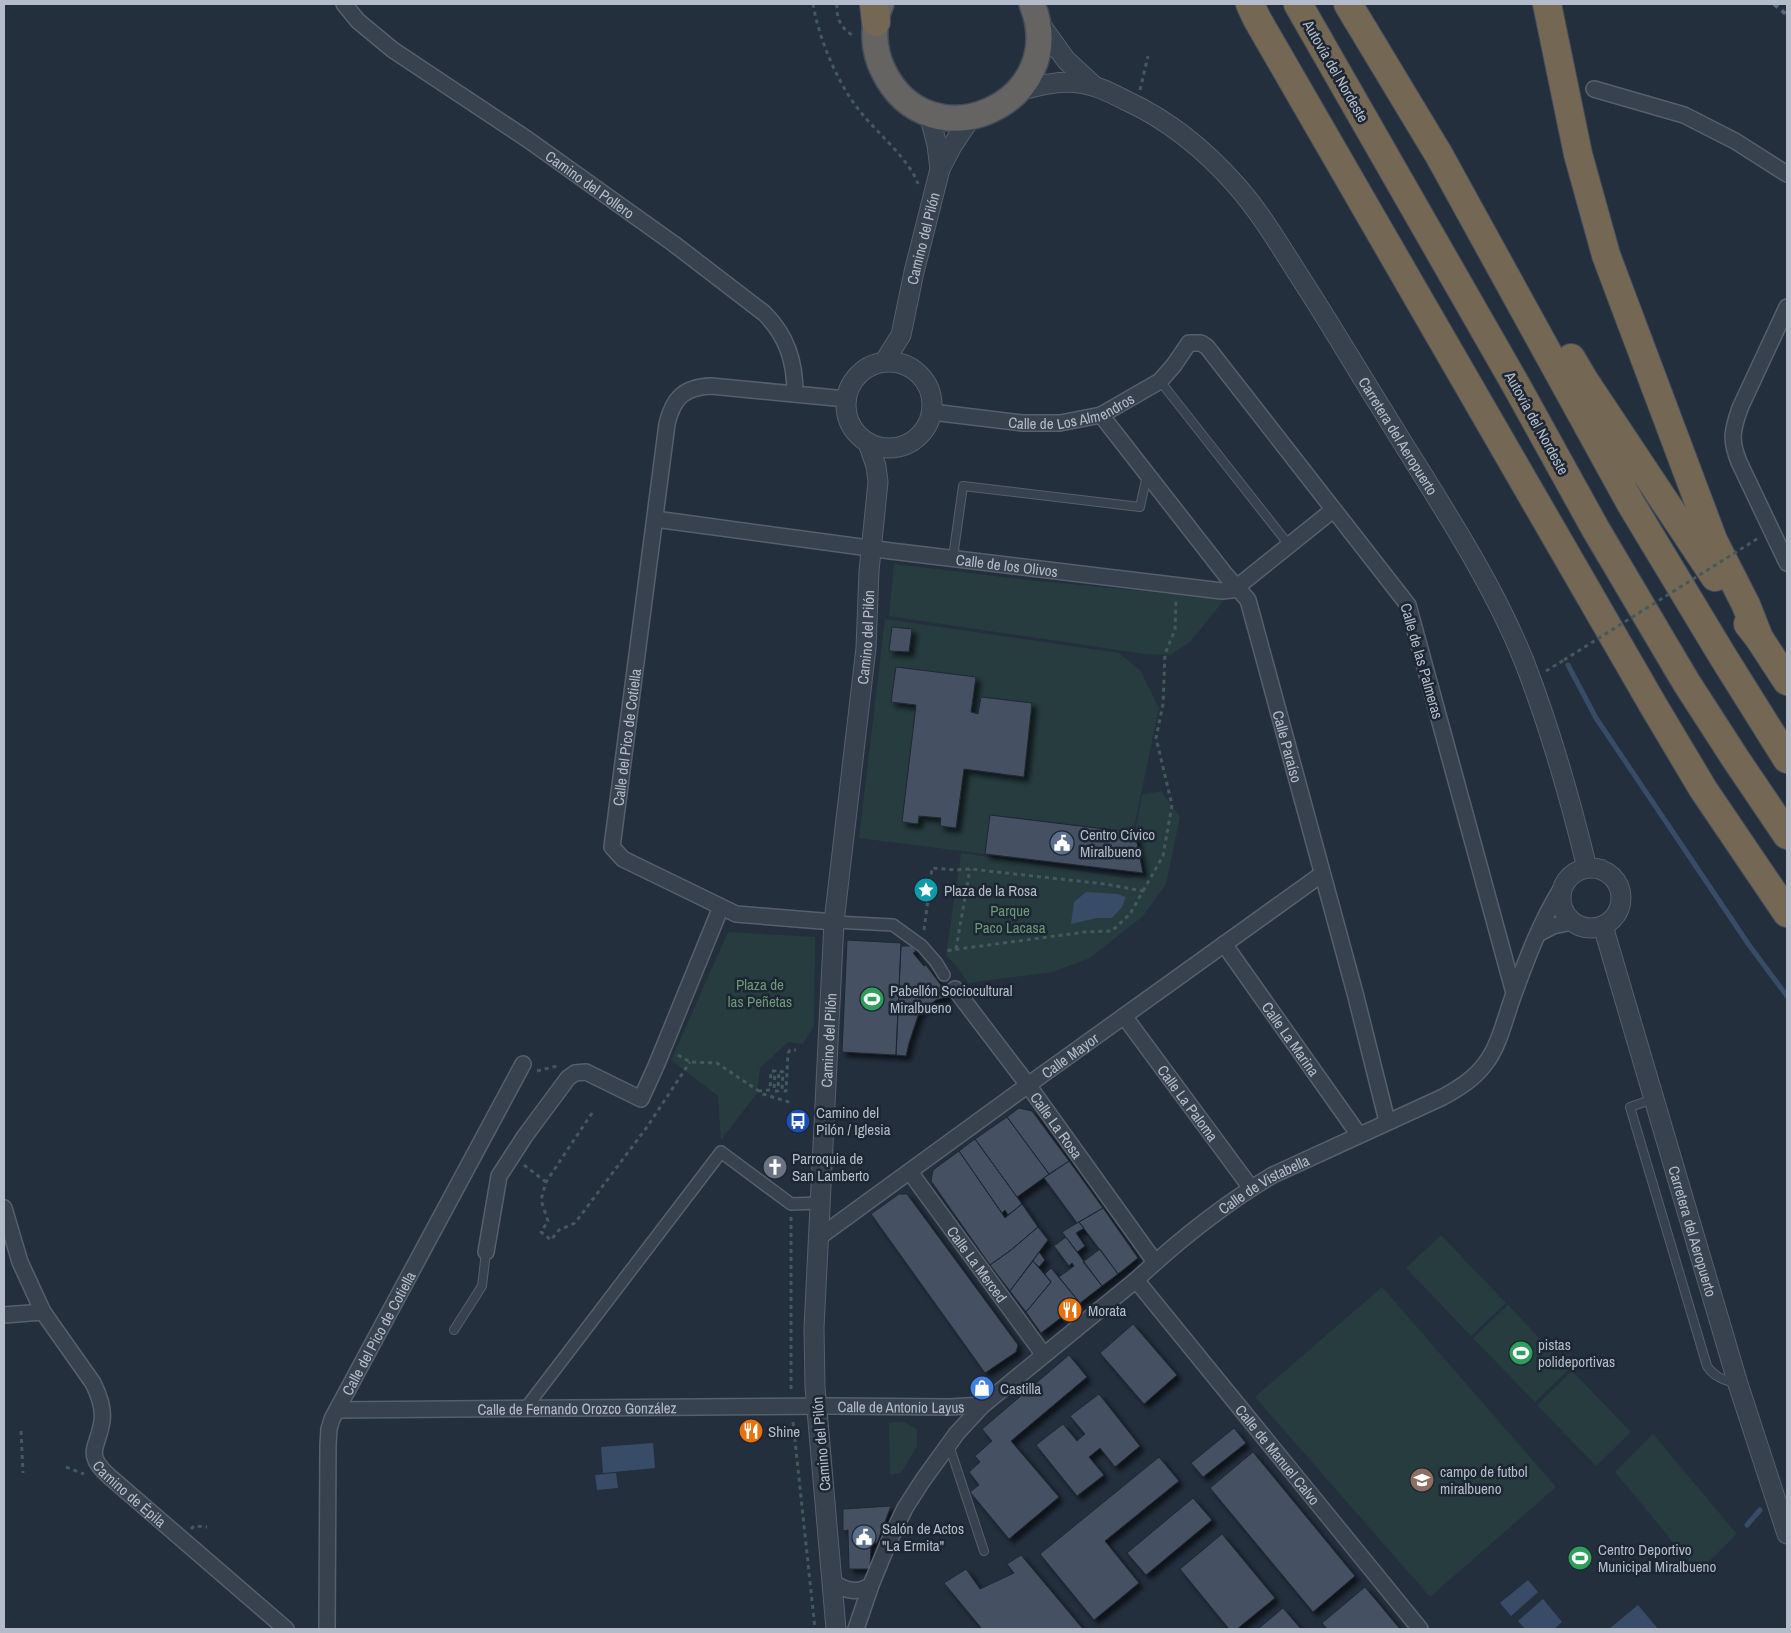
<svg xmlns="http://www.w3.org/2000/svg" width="1791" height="1633" viewBox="0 0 1791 1633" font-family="'Archivo Narrow',sans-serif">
<defs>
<filter id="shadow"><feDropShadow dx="4.5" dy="4.5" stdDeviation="2.5" flood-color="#0009"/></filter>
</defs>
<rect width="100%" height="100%" fill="#242f3e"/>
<path fill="#263c3f" d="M 894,564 L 1038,581 L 1225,599 L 1190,642 L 1170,655 L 1145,654 L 889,616 Z
M 885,619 L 1119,653 L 1140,670 L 1159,708 L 1134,828 L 1121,831 L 990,815 L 985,854 L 859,838 Z
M 1161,791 L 1180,817 L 1166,884 L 1143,916 L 1090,958 L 1053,972 L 968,983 L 959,969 L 946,955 L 961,853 L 1128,878 L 1146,875 L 1136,827 L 1142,795 Z
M 728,932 L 815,937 L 814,1026 L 803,1044 L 788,1042 L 760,1068 L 757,1093 L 721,1140 L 718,1096 L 671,1060 Z
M 1441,1235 L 1506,1303 L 1471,1336 L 1406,1268 Z
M 1382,1287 L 1556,1487 L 1430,1597 L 1255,1397 Z
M 1508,1305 L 1569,1369 L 1535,1402 L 1473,1338 Z
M 1572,1371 L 1631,1432 L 1596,1466 L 1537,1405 Z
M 904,1422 L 917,1429 L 917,1446 L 901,1473 L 890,1475 L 889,1423 Z
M 1653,1434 L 1737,1534 L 1698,1572 L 1615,1472 Z"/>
<path fill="#394c67" d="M 1086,892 L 1117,894 L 1126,897 L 1122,907 L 1112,918 L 1097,918 L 1071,924 L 1074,902 Z
M 653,1443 L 655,1468 L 603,1473 L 601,1447 Z
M 616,1473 L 618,1488 L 597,1490 L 595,1475 Z
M 1528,1580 L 1538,1592 L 1511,1616 L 1500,1603 Z
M 1543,1599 L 1562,1622 L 1554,1629 L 1525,1629 L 1518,1621 Z
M 1638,1605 L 1658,1629 L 1609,1629 Z"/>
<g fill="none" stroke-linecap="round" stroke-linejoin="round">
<path stroke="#394c67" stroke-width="5" d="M 1568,665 L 1596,718 L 1749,945 L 1787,996
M 1747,1525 L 1760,1510"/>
</g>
<path fill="#455162" stroke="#1f2835" filter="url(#shadow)" d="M 892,627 L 912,629 L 909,652 L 889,651 Z
M 896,667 L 976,677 L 971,712 L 978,714 L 981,697 L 1032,703 L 1024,777 L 964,769 L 956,828 L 940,826 L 941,818 L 919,816 L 918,824 L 902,822 L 916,705 L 891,702 Z
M 990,815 L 1121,831 L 1134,828 L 1143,873 L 985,854 Z
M 847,940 L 901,943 L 896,1055 L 842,1052 Z
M 901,946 L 911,946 L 916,951 L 913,953 L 924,966 L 926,965 L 949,996 L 936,1000 L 919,1013 L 909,1043 L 906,1056 L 896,1055 Z
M 1019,1108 L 1032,1111 L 1069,1161 L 1049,1174 L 1007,1117 Z
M 1007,1117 L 1049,1174 L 1017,1197 L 975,1139 Z
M 975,1139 L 1022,1204 L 1008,1215 L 1005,1210 L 1002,1213 L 959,1151 Z
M 959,1151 L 1005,1218 L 1022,1204 L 1038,1227 L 1011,1250 L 990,1265 L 931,1181 L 933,1170 Z
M 1069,1161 L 1103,1208 L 1077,1223 L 1044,1178 Z
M 899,1194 L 907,1194 L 1018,1345 L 1016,1352 L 985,1373 L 871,1214 Z
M 1103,1208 L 1138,1258 L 1118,1274 L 1079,1222 Z
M 1079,1222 L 1084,1228 L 1076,1233 L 1085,1246 L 1077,1252 L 1062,1232 Z
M 1038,1227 L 1048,1240 L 1010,1291 L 990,1265 L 1011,1250 Z
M 1066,1237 L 1102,1286 L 1080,1303 L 1059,1277 L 1074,1266 L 1072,1263 L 1069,1266 L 1054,1246 Z
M 1100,1249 L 1118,1274 L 1102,1286 L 1083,1262 Z
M 1039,1252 L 1045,1260 L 1039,1267 L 1033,1261 Z
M 1033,1261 L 1051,1282 L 1026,1312 L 1010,1291 Z
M 1051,1268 L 1080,1303 L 1041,1333 L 1026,1312 L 1051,1282 L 1045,1274 Z
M 1133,1324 L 1177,1375 L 1144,1404 L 1100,1353 Z
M 1069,1355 L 1087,1377 L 1011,1441 L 1059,1497 L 1009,1539 L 970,1492 L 979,1485 L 969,1472 L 980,1462 L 975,1456 L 992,1441 L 982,1429 Z
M 1099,1394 L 1140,1446 L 1115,1467 L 1100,1448 L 1089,1457 L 1104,1475 L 1077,1496 L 1036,1445 L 1063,1424 L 1077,1441 L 1085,1434 L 1070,1416 Z
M 1234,1428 L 1246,1443 L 1203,1477 L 1191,1463 Z
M 1253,1452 L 1355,1576 L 1313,1612 L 1210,1488 Z
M 1159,1457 L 1179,1481 L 1105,1541 L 1139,1583 L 1094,1620 L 1040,1554 Z
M 1193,1498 L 1212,1520 L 1146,1575 L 1127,1553 Z
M 891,1506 L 877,1543 L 871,1543 L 870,1569 L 849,1569 L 848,1530 L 843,1531 L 843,1509 Z
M 1222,1534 L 1275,1598 L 1237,1629 L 1229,1629 L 1180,1569 Z
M 1021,1555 L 1083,1629 L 982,1629 L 944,1583 L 966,1569 L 980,1589 L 1014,1573 L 1007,1564 Z
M 1365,1587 L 1400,1629 L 1327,1629 L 1322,1623 Z
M 1283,1608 L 1301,1629 L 1258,1629 Z"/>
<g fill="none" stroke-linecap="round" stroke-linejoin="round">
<defs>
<path id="service" d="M 1160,381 L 1289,545
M 953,557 L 963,486 L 1140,507 L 1147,475
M 1653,1099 L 1630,1107 L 1707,1366 C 1714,1377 1724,1380 1737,1384
M 454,1330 L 482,1286 L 486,1252
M 949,1445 L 984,1551"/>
<path id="pedestrian" d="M 834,922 L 893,925 L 922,946 L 936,962 L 944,975
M 525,1409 L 721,1152 L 791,1204 L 820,1203"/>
<g id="minor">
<path id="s1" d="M 344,4 L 358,21 L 393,50 L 527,139 L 674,244 L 764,313 C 787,336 795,361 795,394"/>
<path d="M 1594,89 L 1684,115 L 1735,141 L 1787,174"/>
<path d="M 1787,307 L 1740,408 C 1732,431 1730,440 1739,462 L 1787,563"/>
<path id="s2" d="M 932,412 L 1022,423 L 1060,423 L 1101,415 L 1160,381 L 1174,365 L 1189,343 L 1201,343 L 1207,347 L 1408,605 L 1514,993"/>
<path id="s3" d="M 1101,415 L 1225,574 L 1248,600 L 1355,993 L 1387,1121"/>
<path id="s4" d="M 655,519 L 891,551 L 1222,591 L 1232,590 L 1237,587 L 1333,510"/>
<path id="s5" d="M 834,922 L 736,914 L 623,859 L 612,847 L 667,424 C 673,398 684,387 711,386 L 846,399"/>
<path d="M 1538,934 L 1553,926 L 1572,922"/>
<path id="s6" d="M 1224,944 L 1359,1135"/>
<path id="s7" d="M 955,989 L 1028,1085 L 1155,1262"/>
<path id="s8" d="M 1124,1016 L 1251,1188"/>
<path id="s9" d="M 910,1172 L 1044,1355"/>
<path id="s10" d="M 4,1208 L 20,1262 L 43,1312 L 93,1383 C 99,1395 104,1408 102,1421 C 98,1449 83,1453 110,1477 L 286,1629"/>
<path id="s11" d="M 818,1238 L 1028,1085 L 1322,874"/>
<path d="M 486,1252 L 499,1176 L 525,1136 L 568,1078 L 575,1073 L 586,1072 L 641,1099 L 656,1066 L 721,907"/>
<path id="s12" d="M 1136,1280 L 1420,1629"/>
<path d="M 4,1315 L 43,1312"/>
<path id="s13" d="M 337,1410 L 832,1406 L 950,1407 L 983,1405"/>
<path d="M 833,1582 C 845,1591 859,1594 871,1585"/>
<path id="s14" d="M 327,1629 L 328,1445 L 329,1429 L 332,1419 L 523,1064"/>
<path id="s15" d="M 856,1629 L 871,1585 L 889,1541 L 905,1508 L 923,1480 L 957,1433 L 983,1405 L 1136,1280 C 1178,1241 1224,1204 1273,1175 L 1443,1097 C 1459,1088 1474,1079 1485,1064 C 1500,1045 1505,1017 1514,994 C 1527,958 1541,921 1561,889"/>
</g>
<g id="tertiary">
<path d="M 1038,21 L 1066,60 L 1093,85"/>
<path id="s16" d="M 1018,91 C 1038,86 1058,80 1079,83 C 1096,85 1111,93 1127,101 C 1168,120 1206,151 1236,185 C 1260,212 1279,244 1298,274 C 1328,320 1356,368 1385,414 C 1433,493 1490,576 1524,661 C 1550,728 1570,798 1587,868"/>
<path d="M 929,114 L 937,145 L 940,169"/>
<path id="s17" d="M 884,362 L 901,335 L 914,272 L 940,169 L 952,146 L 972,116"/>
<circle cx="889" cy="405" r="43"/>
<circle cx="1591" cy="898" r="30"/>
<path id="s18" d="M 1603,926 L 1738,1384 L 1787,1534"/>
<path id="s19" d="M 836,1629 L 815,1387 L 814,1328 L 834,922 L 866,648 L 869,571 L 878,482 L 876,466 L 868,443"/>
</g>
<path id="trunk" d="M 881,4 C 872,24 873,50 883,70 C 929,167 1072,103 1032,4"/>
<path id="motorway" d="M 874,4 L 876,22
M 1250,4 L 1257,19 L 1653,705 L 1703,789 L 1787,913
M 1298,4 L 1516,385 L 1595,528 L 1686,682 L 1735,758 L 1787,835
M 1348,4 L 1439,155 L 1631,504 L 1722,655 L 1787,759
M 1547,4 L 1578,154 L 1606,255 L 1713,540 L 1746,605 L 1759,638
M 1571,358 L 1584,380 L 1715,577
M 1748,624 L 1759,638 L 1787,681"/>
</defs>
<use href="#service" stroke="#565f6c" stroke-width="10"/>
<use href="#pedestrian" stroke="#565f6c" stroke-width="14"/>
<use href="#minor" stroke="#565f6c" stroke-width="18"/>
<use href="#tertiary" stroke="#565f6c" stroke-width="21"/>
<use href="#trunk" stroke="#434c59" stroke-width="28"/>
<use href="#motorway" stroke="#434c59" stroke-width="30"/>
<path stroke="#44595c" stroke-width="3" stroke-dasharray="4 4" stroke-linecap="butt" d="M 813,4 C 819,40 839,87 863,115 C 878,133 911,162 918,184
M 837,4 C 836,18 841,29 854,36
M 1140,90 L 1148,56
M 1546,671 L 1564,660
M 1603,860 C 1623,877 1631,893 1619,918
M 1143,891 L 1163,856 L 1172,805 L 1156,738 L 1163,704 L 1165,654 L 1175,630 L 1176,600
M 924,930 L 932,868 L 956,870 L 970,869 L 1105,884 L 1143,891 L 1130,914 L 1112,931 L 1085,932 L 944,951
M 956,949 L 970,869
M 678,1055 L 690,1062 L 717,1063 L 763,1094 L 792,1103
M 537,1071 L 557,1066
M 758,1091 L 770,1090 L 771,1071 L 775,1071 L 774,1091 L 778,1091 L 779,1071 L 783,1072 L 782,1091 L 786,1091 L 788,1053 L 790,1050 L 796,1050
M 592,1113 L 546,1182 L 541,1200 L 548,1221 L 541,1232 L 551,1240 L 559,1230 L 575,1223 L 647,1127 L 690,1062
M 524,1165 L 546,1182
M 791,1217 L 791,1391
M 793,1422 L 815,1629
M 21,1431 L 23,1473
M 66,1467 L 84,1474
M 191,1529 L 194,1526 L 207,1527"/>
<use href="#service" stroke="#38414e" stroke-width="8"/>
<use href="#pedestrian" stroke="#38414e" stroke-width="11"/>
<use href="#minor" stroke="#38414e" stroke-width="15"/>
<use href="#tertiary" stroke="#38414e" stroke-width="19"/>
<use href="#trunk" stroke="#656462" stroke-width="25"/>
<use href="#motorway" stroke="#746855" stroke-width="28"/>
<path stroke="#5a6575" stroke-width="4" stroke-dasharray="5 5" stroke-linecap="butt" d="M 1774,4 L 1787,15"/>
<path stroke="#44595c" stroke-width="3" stroke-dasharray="4 4" stroke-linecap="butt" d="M 1564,660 L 1760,537"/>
</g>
<defs>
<symbol id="civic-disc" viewBox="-11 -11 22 22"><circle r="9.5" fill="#5c6f8a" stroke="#1d2633"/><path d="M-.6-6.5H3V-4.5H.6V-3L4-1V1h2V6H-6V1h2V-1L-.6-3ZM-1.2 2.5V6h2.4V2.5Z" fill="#fff"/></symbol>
<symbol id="sight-disc" viewBox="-11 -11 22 22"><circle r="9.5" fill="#0f9aa8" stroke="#1d2633"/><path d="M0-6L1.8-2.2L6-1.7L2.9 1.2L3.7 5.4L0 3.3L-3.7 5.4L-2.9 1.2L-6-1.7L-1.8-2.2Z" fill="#fff"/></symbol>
<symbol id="stadium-disc" viewBox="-11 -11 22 22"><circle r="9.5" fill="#2e9e5b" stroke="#1d2633"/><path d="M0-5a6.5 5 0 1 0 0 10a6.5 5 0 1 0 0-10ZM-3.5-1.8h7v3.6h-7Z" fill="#fff"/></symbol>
<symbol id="bus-disc" viewBox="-11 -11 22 22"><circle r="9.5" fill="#1a4fb4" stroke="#1d2633"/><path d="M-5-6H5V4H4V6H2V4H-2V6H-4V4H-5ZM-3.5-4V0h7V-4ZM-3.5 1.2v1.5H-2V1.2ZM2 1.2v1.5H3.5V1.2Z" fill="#fff"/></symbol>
<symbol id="church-disc" viewBox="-11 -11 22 22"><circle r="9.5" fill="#6b7280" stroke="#1d2633"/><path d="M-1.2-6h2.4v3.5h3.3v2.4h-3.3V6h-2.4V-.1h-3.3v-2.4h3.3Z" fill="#fff"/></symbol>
<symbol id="restaurant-disc" viewBox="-11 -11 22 22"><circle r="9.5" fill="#e8710a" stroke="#1d2633"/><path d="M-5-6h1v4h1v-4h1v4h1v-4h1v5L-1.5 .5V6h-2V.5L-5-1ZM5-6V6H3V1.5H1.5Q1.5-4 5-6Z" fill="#fff"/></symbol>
<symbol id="shop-disc" viewBox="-11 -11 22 22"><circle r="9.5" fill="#3f7fe0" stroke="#1d2633"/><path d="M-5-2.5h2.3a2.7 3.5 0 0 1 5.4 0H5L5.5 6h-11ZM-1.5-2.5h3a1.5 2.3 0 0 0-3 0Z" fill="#fff"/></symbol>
<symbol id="university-disc" viewBox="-11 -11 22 22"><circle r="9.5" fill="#8d6e63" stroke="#1d2633"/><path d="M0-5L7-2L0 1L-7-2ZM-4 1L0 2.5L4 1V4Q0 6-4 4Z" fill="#fff"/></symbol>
</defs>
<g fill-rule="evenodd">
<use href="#civic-disc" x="1048" y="829" width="28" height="28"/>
<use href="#sight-disc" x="912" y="876" width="28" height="28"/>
<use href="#stadium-disc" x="858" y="985" width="28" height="28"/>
<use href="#bus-disc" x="784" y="1107" width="28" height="28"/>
<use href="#church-disc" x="761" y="1153" width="28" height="28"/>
<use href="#restaurant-disc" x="1056" y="1296" width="28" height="28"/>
<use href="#stadium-disc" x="1507" y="1339" width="28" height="28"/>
<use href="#shop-disc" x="968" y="1374" width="28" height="28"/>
<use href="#restaurant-disc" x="737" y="1417" width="28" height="28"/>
<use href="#university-disc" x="1408" y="1466" width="28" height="28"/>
<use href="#civic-disc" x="850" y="1523" width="28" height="28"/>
<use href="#stadium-disc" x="1566" y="1544" width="28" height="28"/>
</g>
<g text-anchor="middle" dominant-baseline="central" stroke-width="5" stroke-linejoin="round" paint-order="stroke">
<g font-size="15" fill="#b4bcc9" stroke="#1d2633">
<text transform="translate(1336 71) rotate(60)">Autovía del Nordeste</text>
<text stroke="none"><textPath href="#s1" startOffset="306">Camino del Pollero</textPath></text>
<text stroke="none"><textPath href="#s17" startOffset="131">Camino del Pilón</textPath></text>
<text stroke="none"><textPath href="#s2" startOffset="142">Calle de Los Almendros</textPath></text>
<text transform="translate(1537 423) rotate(61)">Autovía del Nordeste</text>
<text stroke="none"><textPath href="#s16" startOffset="551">Carretera del Aeropuerto</textPath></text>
<text stroke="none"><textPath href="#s4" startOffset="355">Calle de los Olivos</textPath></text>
<text stroke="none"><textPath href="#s19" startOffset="995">Camino del Pilón</textPath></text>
<text transform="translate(1422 661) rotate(74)">Calle de las Palmeras</text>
<text stroke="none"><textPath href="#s5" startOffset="351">Calle del Pico de Cotiella</textPath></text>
<text stroke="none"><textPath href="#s3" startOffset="388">Calle Paraíso</textPath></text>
<text stroke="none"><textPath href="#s19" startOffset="590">Camino del Pilón</textPath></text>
<text stroke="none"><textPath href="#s6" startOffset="116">Calle La Marina</textPath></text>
<text stroke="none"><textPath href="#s11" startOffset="311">Calle Mayor</textPath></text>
<text stroke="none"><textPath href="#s8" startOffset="108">Calle La Paloma</textPath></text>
<text stroke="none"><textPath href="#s7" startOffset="170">Calle La Rosa</textPath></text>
<text stroke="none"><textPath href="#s15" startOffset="618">Calle de Vistabella</textPath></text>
<text stroke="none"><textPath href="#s18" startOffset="318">Carretera del Aeropuerto</textPath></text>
<text stroke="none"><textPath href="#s9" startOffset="114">Calle La Merced</textPath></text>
<text stroke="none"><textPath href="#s14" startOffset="308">Calle del Pico de Cotiella</textPath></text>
<text stroke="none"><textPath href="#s13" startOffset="564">Calle de Antonio Layus</textPath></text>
<text stroke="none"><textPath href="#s13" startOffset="240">Calle de Fernando Orozco González</textPath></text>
<text transform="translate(821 1444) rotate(-95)">Camino del Pilón</text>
<text stroke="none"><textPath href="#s12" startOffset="225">Calle de Manuel Calvo</textPath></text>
<text stroke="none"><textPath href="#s10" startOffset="326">Camino de Épila</textPath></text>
</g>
<g font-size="15" fill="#b4bcc9" stroke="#1d2633" text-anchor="start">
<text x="1080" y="834">Centro Cívico<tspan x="1080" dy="17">Miralbueno</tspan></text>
<text x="944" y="890">Plaza de la Rosa</text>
<text x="890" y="990">Pabellón Sociocultural<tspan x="890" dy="17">Miralbueno</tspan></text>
<text x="816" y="1112">Camino del<tspan x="816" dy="17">Pilón / Iglesia</tspan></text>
<text x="792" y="1158">Parroquia de<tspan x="792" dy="17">San Lamberto</tspan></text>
<text x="1088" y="1310">Morata</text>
<text x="1538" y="1344">pistas<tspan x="1538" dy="17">polideportivas</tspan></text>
<text x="1000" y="1388">Castilla</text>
<text x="768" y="1431">Shine</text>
<text x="1440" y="1471">campo de futbol<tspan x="1440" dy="17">miralbueno</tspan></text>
<text x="882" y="1528">Salón de Actos<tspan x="882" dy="17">"La Ermita"</tspan></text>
<text x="1598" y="1549">Centro Deportivo<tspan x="1598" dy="17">Municipal Miralbueno</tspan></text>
</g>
<g font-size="15" fill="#6b9a76" stroke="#1d2633">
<text x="1010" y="910">Parque<tspan x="1010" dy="17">Paco Lacasa</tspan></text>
<text x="760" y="984">Plaza de<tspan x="760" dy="17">las Peñetas</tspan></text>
</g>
</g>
<rect width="1791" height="1633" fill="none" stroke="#b4bcc9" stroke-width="10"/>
</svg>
